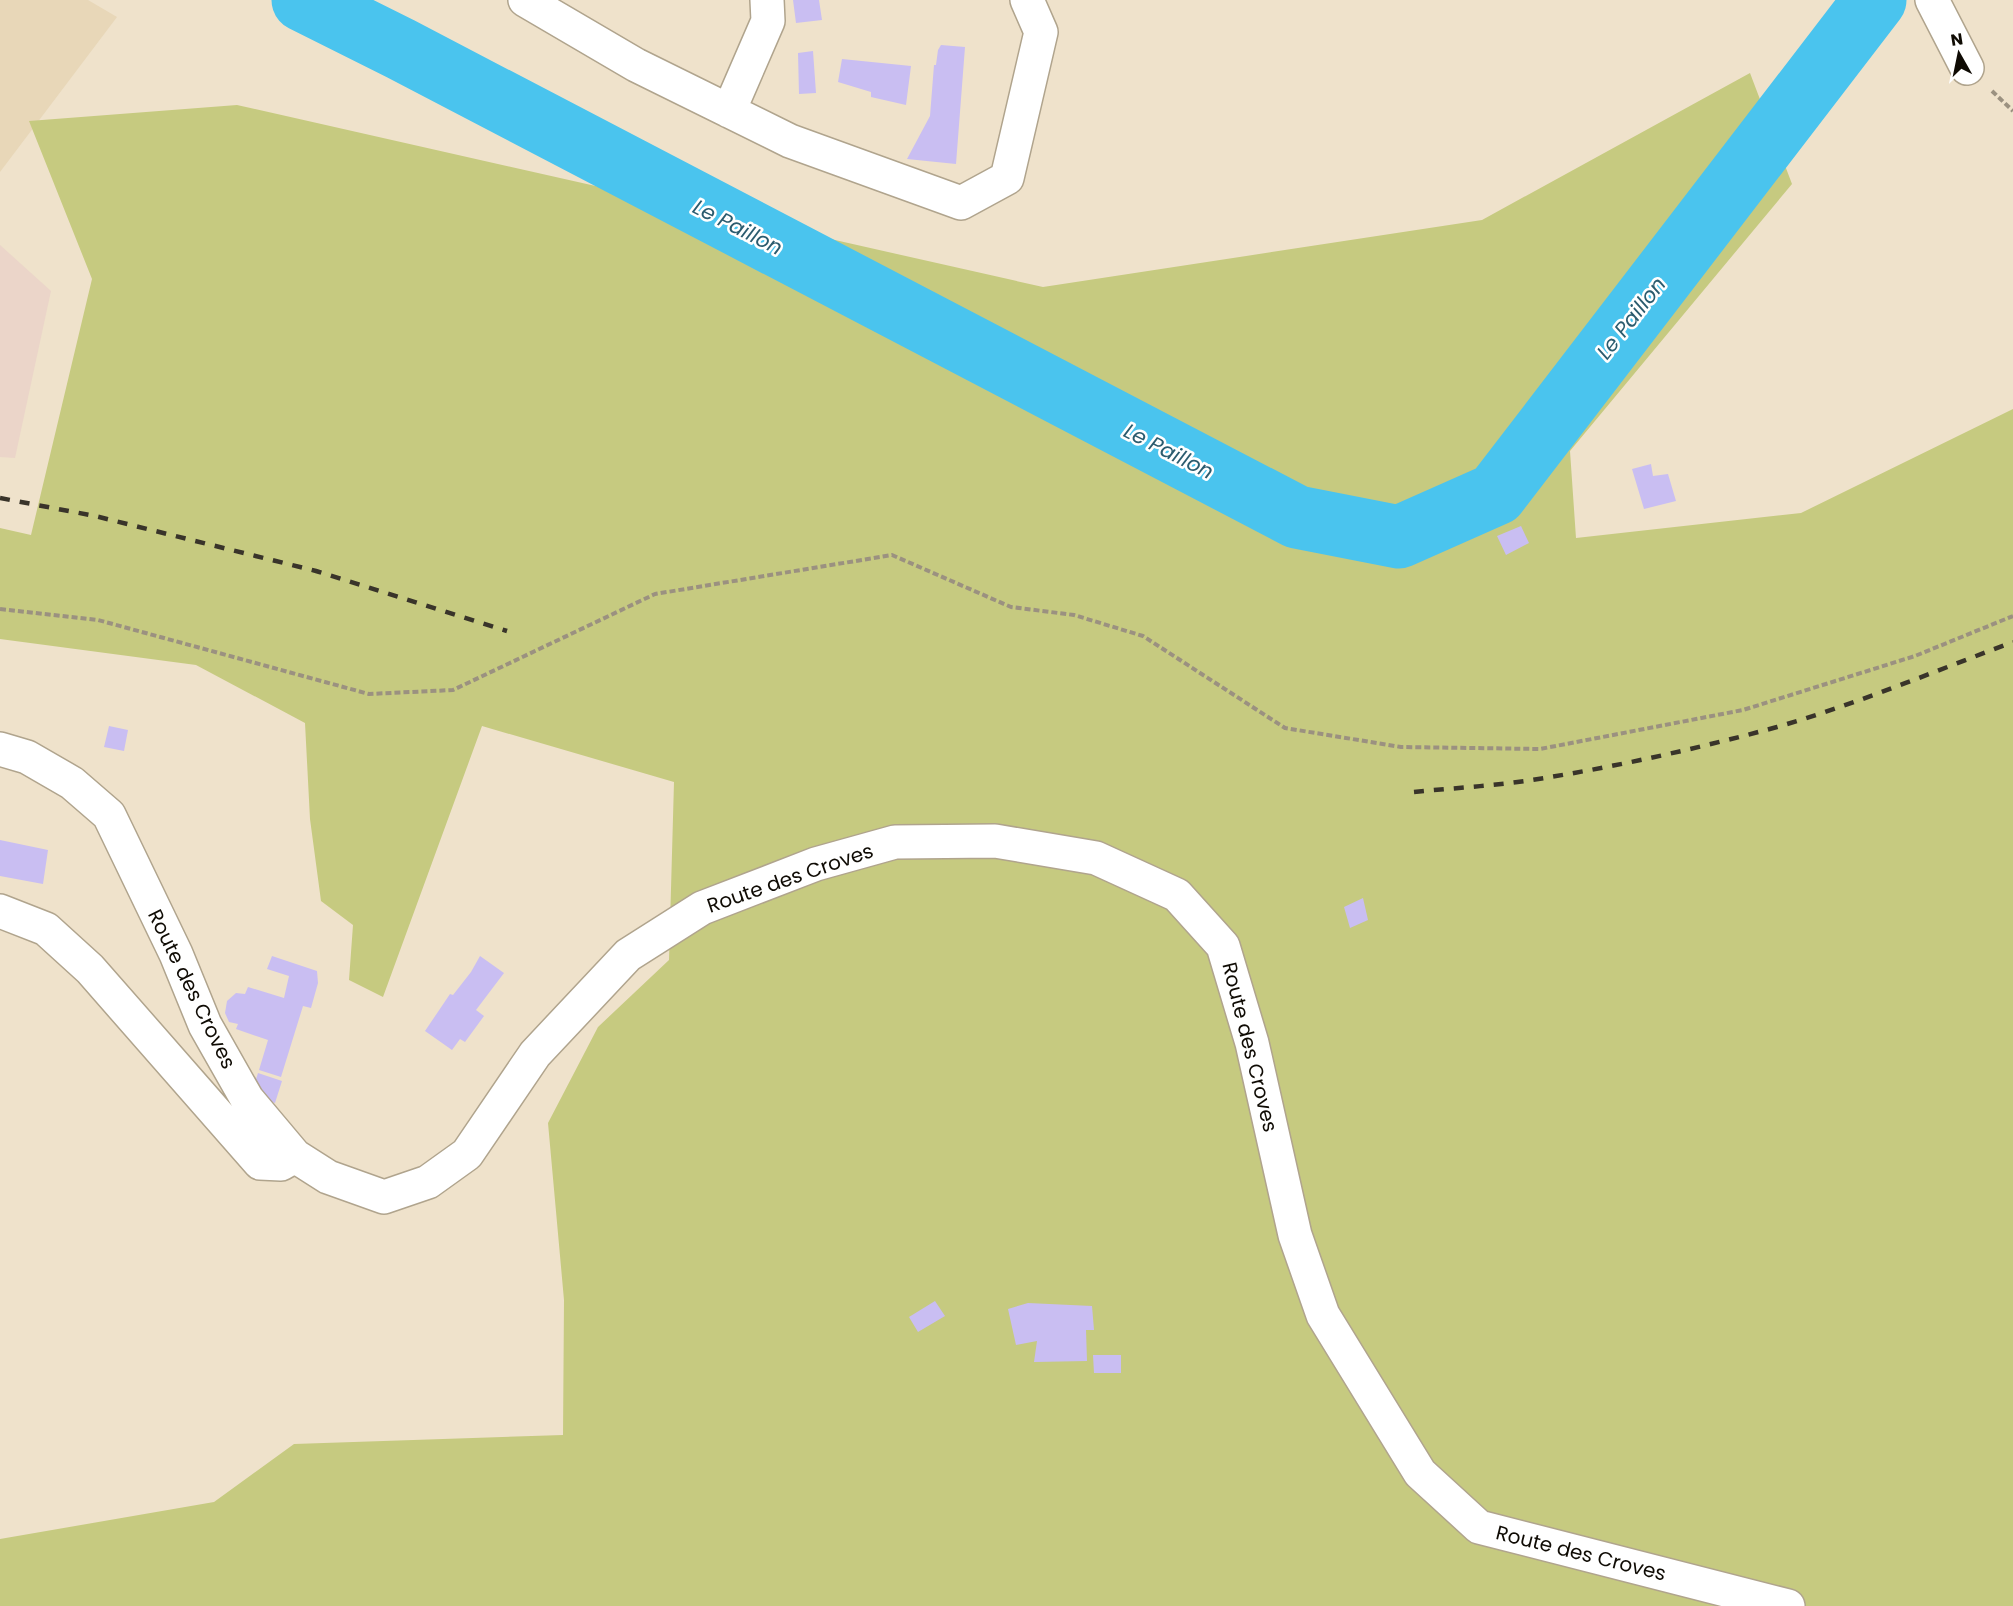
<svg xmlns="http://www.w3.org/2000/svg" width="2013" height="1606" viewBox="0 0 2013 1606" font-family="Poppins,sans-serif">
<rect width="100%" height="100%" fill="#efe2cb"/>
<path fill="#e8d7b8" d="M 0,0 L 88,0 L 117,17 L 0,172 Z"/>
<path fill="#ebd5c9" d="M 0,245 L 51,291 L 15,458 L 0,457 Z"/>
<path fill="#c6ca80" d="M 1750,73 L 1792,184 L 1570,451 L 1576,538 L 1801,513 L 2013,409 L 2013,1606 L 0,1606 L 0,1539 L 214,1502 L 294,1444 L 563,1435 L 564,1300 L 548,1123 L 598,1027 L 669,960 L 674,782 L 482,726 L 383,997 L 349,980 L 353,925 L 321,901 L 310,819 L 305,723 L 196,665 L 0,639 L 0,528 L 31,535 L 92,279 L 29,121 L 237,105 L 1043,287 L 1482,220 Z"/>
<g fill="none" stroke-linecap="round" stroke-linejoin="round">
<path stroke="#4ac4ee" stroke-width="63" d="M 303,0 L 401,49 L 1297,517 L 1399,537 L 1496,494 L 1875,0"/>
</g>
<path fill="#c9bef2" d="M 793,0 L 819,0 L 822,20 L 796,23 Z
M 941,45 L 965,47 L 956,164 L 907,159 L 930,116 L 934,65 L 936,65 L 938,50 Z
M 813,51 L 816,93 L 799,94 L 798,53 Z
M 842,59 L 911,66 L 906,105 L 871,97 L 871,92 L 838,82 Z
M 1651,464 L 1653,476 L 1668,474 L 1676,501 L 1644,509 L 1632,469 Z
M 1521,526 L 1529,543 L 1506,555 L 1497,536 Z
M 109,726 L 128,730 L 124,751 L 104,747 Z
M 0,840 L 48,850 L 43,884 L 0,876 Z
M 1363,898 L 1368,920 L 1350,928 L 1344,907 Z
M 272,956 L 317,971 L 318,983 L 311,1008 L 303,1006 L 281,1077 L 259,1070 L 268,1040 L 236,1029 L 238,1024 L 229,1022 L 225,1013 L 227,1001 L 236,993 L 245,994 L 248,987 L 284,998 L 289,976 L 267,969 Z
M 480,956 L 504,973 L 476,1010 L 484,1016 L 465,1042 L 460,1039 L 452,1050 L 425,1031 L 450,994 L 453,995 L 471,972 Z
M 258,1073 L 282,1081 L 275,1103 L 251,1095 Z
M 935,1301 L 945,1316 L 918,1332 L 909,1317 Z
M 1028,1303 L 1092,1306 L 1094,1330 L 1086,1330 L 1087,1361 L 1034,1362 L 1037,1341 L 1016,1345 L 1008,1309 Z
M 1093,1355 L 1121,1355 L 1121,1373 L 1094,1373 Z"/>
<g fill="none" stroke-linecap="round" stroke-linejoin="round">
<defs>
<path id="minor" d="M 525,0 L 636,65 L 790,141 L 961,203 L 1007,178 L 1041,32 L 1027,0
M 1932,0 L 1967,68
M 729,111 L 768,21 L 767,0
M 0,749 L 27,757 L 72,783 L 109,815 L 176,954 L 205,1025 L 247,1099 L 295,1156 L 328,1177 L 384,1197 L 428,1182 L 467,1154 L 535,1054 L 628,955 L 702,908 L 816,864 L 895,842 L 995,841 L 1096,858 L 1177,895 L 1223,946 L 1252,1043 L 1295,1235 L 1323,1315 L 1420,1473 L 1479,1527 L 1788,1606
M 0,911 L 46,929 L 90,969 L 260,1163 L 281,1164 L 295,1156"/>
</defs>
<use href="#minor" stroke="#b0a48d" stroke-width="36"/>
<path stroke="#9b9180" stroke-width="4" stroke-dasharray="6 3" stroke-linecap="butt" d="M 1992,91 L 2013,111
M 0,609 L 98,620 L 369,694 L 453,690 L 655,594 L 892,555 L 1011,607 L 1074,615 L 1143,636 L 1285,728 L 1401,747 L 1540,749 L 1743,710 L 1915,656 L 2013,616"/>
<use href="#minor" stroke="#fff" stroke-width="33"/>
<path stroke="#39342a" stroke-width="4.5" stroke-dasharray="10 10" stroke-linecap="butt" d="M 0,498 L 95,516 L 316,571 L 507,631
M 1414,792 C 1453,788 1493,786 1532,780 C 1615,767 1696,749 1777,727 C 1857,704 1935,671 2013,642"/>
</g>
<g text-anchor="middle" dominant-baseline="central" stroke-width="5" stroke-linejoin="round" paint-order="stroke">
<g font-size="20" fill="#0f0b04" stroke="#fff">
<text transform="translate(790 878) rotate(-19)">Route des Croves</text>
<text transform="translate(192 989) rotate(64)">Route des Croves</text>
<text transform="translate(1250 1047) rotate(76)">Route des Croves</text>
<text transform="translate(1581 1553) rotate(14)">Route des Croves</text>
</g>
<g font-size="21" font-style="italic" fill="#2b5c6f" stroke="#fff">
<text transform="translate(738 227) rotate(27)">Le Paillon</text>
<text transform="translate(1631 318) rotate(-52)">Le Paillon</text>
<text transform="translate(1169 451) rotate(27)">Le Paillon</text>
</g>
</g>
<g transform="translate(1959 54) rotate(351)" stroke="#ffffff" stroke-width="4.5" paint-order="stroke">
<path d="M0-4.5L10 22L0 15L-10 22Z" fill="#0f0b04"/>
<text y="-9" font-size="16" font-weight="bold" text-anchor="middle" fill="#0f0b04">N</text>
</g>
</svg>
